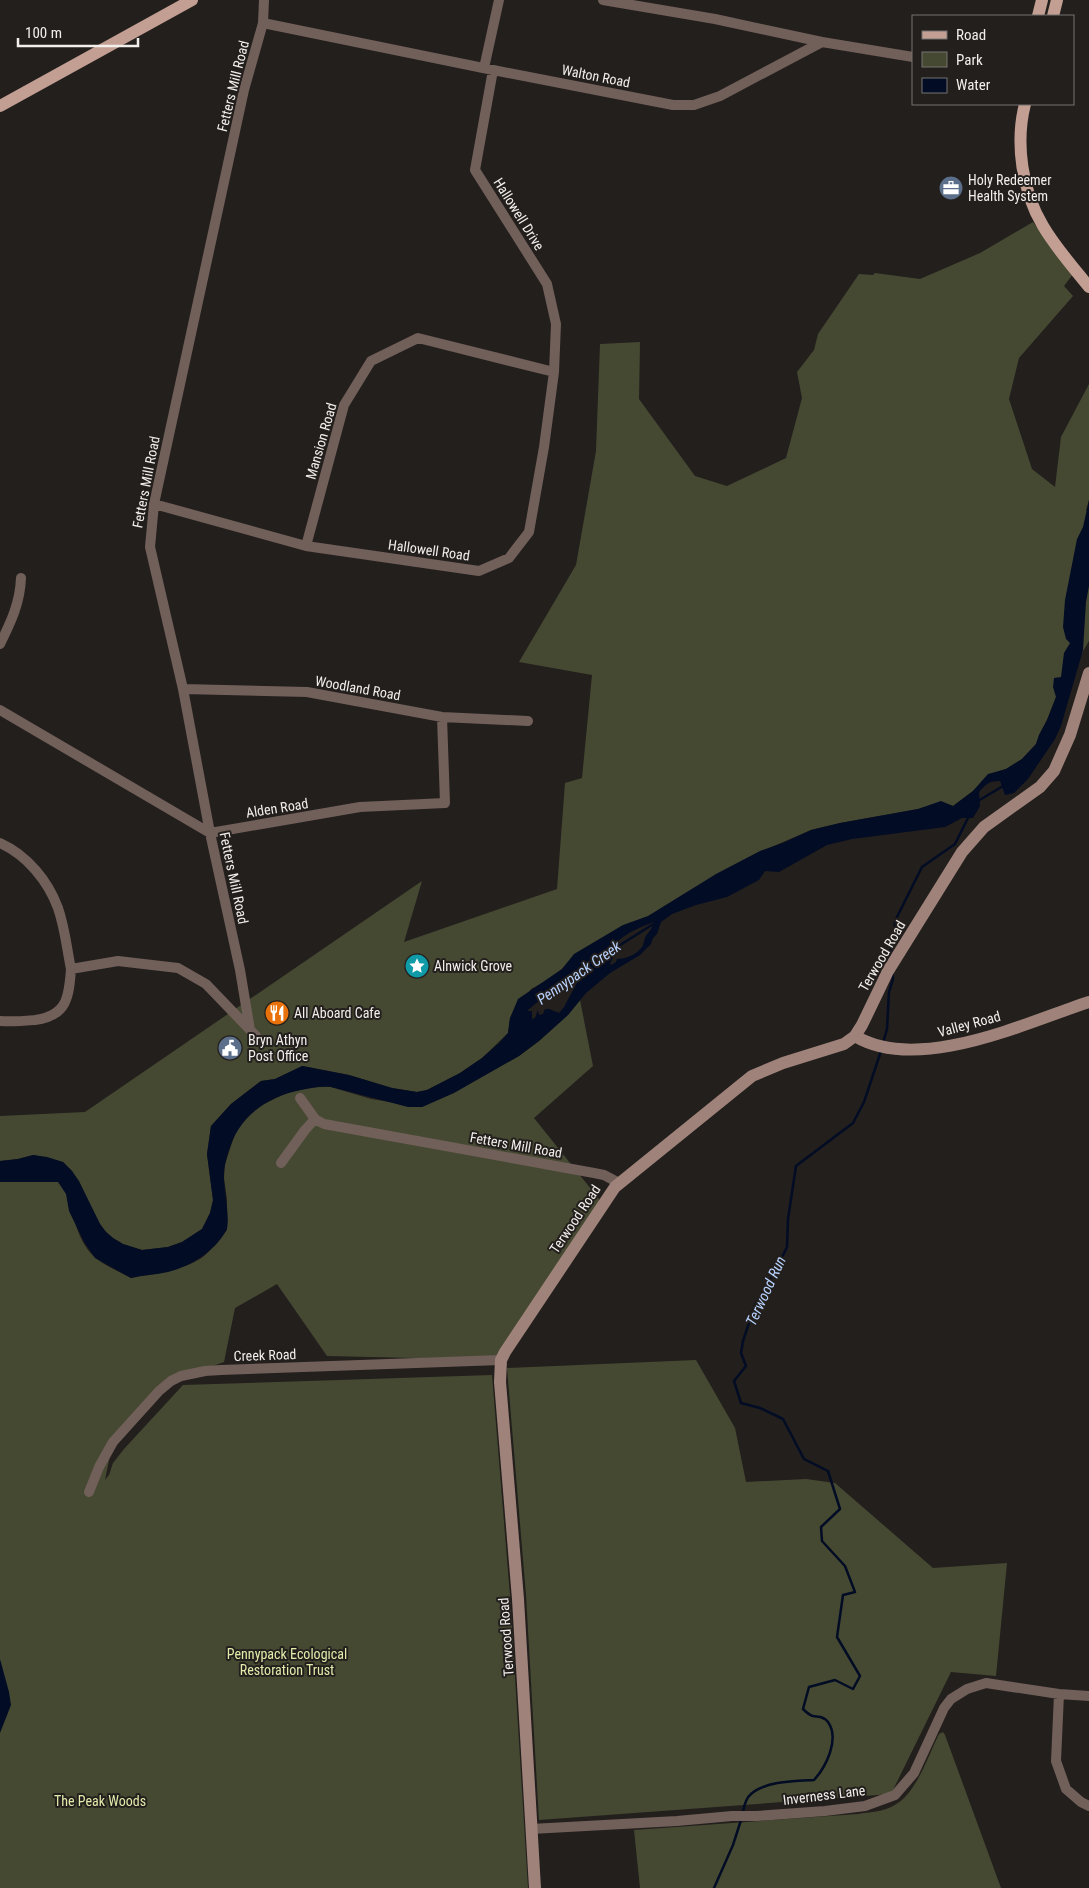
<svg xmlns="http://www.w3.org/2000/svg" width="1089" height="1888" viewBox="0 0 1089 1888" font-family="'Roboto Condensed',sans-serif">
<rect width="100%" height="100%" fill="#231f1d"/>
<path fill="#464932" d="M 1033,222 L 1073,274 L 1064,286 L 1073,296 L 1019,358 L 1009,399 L 1032,469 L 1055,487 L 1061,437 L 1089,384 L 1089,500 L 1086,510 L 1089,513 L 1089,641 L 1056,697 L 1047,720 L 1039,735 L 1036,744 L 1022,759 L 1006,769 L 988,775 L 973,791 L 953,806 L 941,802 L 918,809 L 840,823 L 811,830 L 769,848 L 568,962 L 562,969 L 546,981 L 531,989 L 510,1018 L 508,1033 L 482,1058 L 460,1073 L 427,1090 L 417,1092 L 392,1088 L 349,1075 L 303,1066 L 275,1079 L 261,1081 L 231,1104 L 211,1126 L 207,1154 L 213,1200 L 210,1213 L 202,1229 L 182,1242 L 168,1247 L 142,1250 L 123,1244 L 113,1238 L 106,1232 L 100,1224 L 72,1171 L 63,1162 L 34,1155 L 18,1159 L 0,1161 L 0,1116 L 85,1112 L 422,881 L 404,942 L 557,889 L 565,783 L 582,778 L 592,675 L 519,662 L 576,565 L 596,451 L 600,344 L 640,342 L 639,399 L 695,476 L 727,486 L 786,458 L 802,398 L 797,372 L 814,350 L 818,334 L 859,274 L 873,275 L 875,273 L 920,279 L 980,253 Z
M 580,1000 L 593,1066 L 534,1118 L 603,1204 L 501,1360 L 327,1356 L 277,1284 L 235,1308 L 224,1362 L 166,1383 L 113,1441 L 105,1480 L 109,1475 L 113,1463 L 124,1449 L 183,1385 L 492,1375 L 510,1596 L 528,1888 L 0,1888 L 0,1176 C 20,1175 48,1175 66,1185 C 72,1209 76,1243 97,1259 C 107,1267 120,1272 131,1278 C 154,1272 179,1272 200,1259 C 210,1253 219,1238 227,1230 L 227,1199 L 224,1178 L 225,1164 L 236,1131 L 245,1118 L 258,1107 L 286,1093 L 318,1086 L 331,1087 L 371,1099 L 422,1107 L 453,1093 L 519,1056 L 539,1041 L 568,1015 Z
M 696,1360 L 735,1428 L 746,1482 L 806,1479 L 835,1483 L 933,1568 L 1007,1563 L 996,1676 L 951,1672 L 891,1794 L 539,1820 L 526,1595 L 507,1368 Z
M 943,1732 L 945,1735 L 1001,1888 L 640,1888 L 634,1830 L 858,1814 C 870,1812 882,1812 893,1806 C 916,1795 928,1756 939,1734 Z"/>
<path fill="#020c24" fill-rule="evenodd" d="M 1089,500 L 1089,586 L 1086,602 L 1083,650 L 1061,726 L 1055,739 L 1028,779 L 1014,793 L 1005,795 L 1000,781 C 989,781 986,784 979,792 L 980,806 L 973,818 L 962,818 L 945,827 L 852,839 L 827,845 L 779,872 L 765,871 L 759,880 L 727,897 L 696,905 L 672,914 L 661,922 L 657,934 L 653,938 L 651,944 L 640,955 L 610,973 L 586,993 L 568,1015 L 539,1041 L 519,1056 L 454,1093 L 422,1107 L 408,1107 L 331,1087 C 320,1086 312,1088 301,1090 C 266,1097 238,1117 228,1153 C 226,1161 223,1170 224,1179 C 224,1190 231,1222 226,1231 C 214,1252 191,1266 168,1272 C 156,1275 143,1275 131,1278 L 95,1258 L 84,1242 L 69,1211 L 66,1194 L 58,1182 L 0,1182 L 0,1161 L 18,1159 L 33,1155 L 47,1157 L 63,1162 L 72,1171 L 79,1181 L 100,1224 L 106,1232 L 113,1238 L 123,1244 L 142,1250 L 168,1247 L 182,1242 L 202,1229 L 210,1213 L 213,1200 L 207,1154 L 211,1126 L 231,1104 L 261,1081 L 275,1079 L 302,1066 L 349,1075 L 392,1088 L 417,1092 L 427,1090 L 460,1073 L 482,1058 L 499,1043 L 508,1033 L 510,1018 L 518,999 L 562,969 L 574,954 L 623,925 L 648,916 L 716,874 L 760,851 L 783,843 L 811,830 L 840,823 L 918,809 L 941,801 L 953,806 L 973,791 L 988,774 L 1006,769 L 1022,759 L 1036,744 L 1039,735 L 1047,720 L 1056,697 L 1053,687 L 1054,678 L 1061,677 L 1064,653 L 1070,643 L 1066,639 L 1063,627 L 1065,600 L 1077,539 L 1083,527 ZM 654,922 C 652,929 650,930 646,936 C 644,939 644,944 642,947 C 636,955 626,959 617,959 L 616,962 L 611,965 L 610,963 L 614,956 L 609,957 C 612,938 638,928 654,922 ZM 580,977 L 564,1007 L 559,1013 L 549,1009 L 545,1009 L 543,1014 L 539,1015 L 538,1010 L 535,1018 L 532,1019 L 532,1011 L 527,1011 C 540,1000 564,979 580,977 Z
M 0,1659 L 9,1692 L 11,1705 L 0,1733 Z"/>
<g fill="none" stroke-linecap="round" stroke-linejoin="round">
<path stroke="#020c24" stroke-width="2.5" d="M 978,801 L 1003,786
M 609,952 L 655,923
M 888,960 L 895,934 L 895,921 L 922,867 L 955,844 L 969,816
M 883,1043 L 887,1029 L 889,992 L 893,979 L 892,973
M 743,1812 C 744,1806 746,1798 751,1794 C 765,1781 796,1781 814,1780 C 826,1767 840,1739 828,1722 C 824,1716 818,1717 813,1716 C 809,1715 806,1712 803,1709 L 809,1687 L 835,1680 L 853,1689 L 860,1676 L 837,1637 L 843,1595 L 855,1592 L 845,1566 L 822,1541 L 821,1527 L 840,1509 L 828,1471 L 804,1459 L 783,1419 L 760,1408 L 741,1403 L 734,1381 L 746,1366 L 741,1353 L 743,1341 L 755,1305 L 776,1270 L 787,1247 L 788,1219 L 796,1166 L 853,1123 L 864,1102 L 881,1051
M 714,1888 L 733,1845 L 741,1820"/>
<path stroke="#715f59" stroke-width="10" d="M 603,0 L 715,19 L 822,42
M 263,23 L 493,70 L 673,105 L 694,105 L 720,96 L 822,42 L 913,57
M 484,68 L 499,0
M 154,504 L 306,546 L 479,571 L 509,558 L 529,532 L 544,447 L 554,372 L 556,324 L 547,284 L 475,170 L 493,70
M 306,546 L 344,405 L 371,361 L 418,338 L 554,372
M 0,644 C 11,622 20,603 21,578
M 183,689 L 307,692 L 442,717 L 528,721
M 0,710 L 210,833 L 360,807 L 445,803 L 442,717
M 0,843 C 27,855 48,881 58,908 C 65,928 67,950 71,969
M 0,1021 C 12,1022 23,1021 35,1020 C 67,1016 69,997 71,969 L 118,961 L 178,968 L 206,984 L 256,1036
M 250,1030 L 240,970 L 210,833 L 183,689 L 150,547 L 154,504 L 244,90 L 263,23 L 264,0
M 300,1098 L 315,1119 L 324,1124 L 594,1173 L 604,1175 L 619,1183
M 281,1163 L 305,1130 L 315,1119
M 89,1492 L 99,1467 L 113,1442 L 159,1391 L 171,1381 L 181,1376 L 205,1371 L 221,1370 L 501,1360
M 1059,1694 L 1056,1761 L 1066,1789 L 1081,1802 L 1089,1806
M 531,1829 L 677,1821 L 732,1816 L 757,1816 L 825,1811 L 865,1806 L 895,1795 L 914,1773 L 944,1708 L 951,1699 L 967,1689 L 986,1683 L 1059,1694 L 1089,1696"/>
<path stroke="#9f837a" stroke-width="12" d="M 855,1036 C 918,1074 1025,1023 1089,1002
M 535,1888 L 518,1599 L 500,1382 L 501,1360 L 505,1352 L 615,1187 L 752,1076 L 783,1063 L 844,1044 L 855,1036 L 862,1025 L 888,971 L 962,852 L 984,827 L 1040,787 L 1054,771 L 1070,735 L 1089,673"/>
<path stroke="#c39f93" stroke-width="12" d="M 1038,16 L 1042,0
M 1053,16 L 1057,0
M 1025,104 C 1015,143 1022,191 1043,226 C 1056,248 1073,267 1089,287
M 0,106 L 192,0"/>
</g>
<defs>
<symbol id="office-disc" viewBox="-11 -11 22 22"><circle r="9.5" fill="#5c6f8a" stroke="#231f1d"/><path d="M-6-3h4V-5.5h4V-3h4V5H-6ZM-1-4.5V-3h2v-1.5ZM-6 0V1H6V0Z" fill="#fff"/></symbol>
<symbol id="sight-disc" viewBox="-11 -11 22 22"><circle r="9.5" fill="#0f9aa8" stroke="#231f1d"/><path d="M0-6L1.8-2.2L6-1.7L2.9 1.2L3.7 5.4L0 3.3L-3.7 5.4L-2.9 1.2L-6-1.7L-1.8-2.2Z" fill="#fff"/></symbol>
<symbol id="restaurant-disc" viewBox="-11 -11 22 22"><circle r="9.5" fill="#e8710a" stroke="#231f1d"/><path d="M-5-6h1v4h1v-4h1v4h1v-4h1v5L-1.5 .5V6h-2V.5L-5-1ZM5-6V6H3V1.5H1.5Q1.5-4 5-6Z" fill="#fff"/></symbol>
<symbol id="civic-disc" viewBox="-11 -11 22 22"><circle r="9.5" fill="#5c6f8a" stroke="#231f1d"/><path d="M-.6-6.5H3V-4.5H.6V-3L4-1V1h2V6H-6V1h2V-1L-.6-3ZM-1.2 2.5V6h2.4V2.5Z" fill="#fff"/></symbol>
</defs>
<g fill-rule="evenodd">
<use href="#office-disc" x="937" y="174" width="28" height="28"/>
<use href="#sight-disc" x="403" y="952" width="28" height="28"/>
<use href="#restaurant-disc" x="263" y="999" width="28" height="28"/>
<use href="#civic-disc" x="216" y="1034" width="28" height="28"/>
</g>
<g text-anchor="middle" dominant-baseline="central" stroke-width="4" stroke-linejoin="round" paint-order="stroke">
<g font-size="14" fill="#f1eeec" stroke="#231f1d">
<text transform="translate(596 76) rotate(11)">Walton Road</text>
<text transform="translate(233 86) rotate(-76)">Fetters Mill Road</text>
<text transform="translate(519 214) rotate(58)">Hallowell Drive</text>
<text transform="translate(321 441) rotate(-74)">Mansion Road</text>
<text transform="translate(146 482) rotate(-79)">Fetters Mill Road</text>
<text transform="translate(429 550) rotate(8)">Hallowell Road</text>
<text transform="translate(358 688) rotate(10)">Woodland Road</text>
<text transform="translate(277 808) rotate(-9)">Alden Road</text>
<text transform="translate(234 878) rotate(78)">Fetters Mill Road</text>
<text transform="translate(882 956) rotate(-60)">Terwood Road</text>
<text transform="translate(969 1024) rotate(-15)">Valley Road</text>
<text transform="translate(516 1145) rotate(10)">Fetters Mill Road</text>
<text transform="translate(575 1219) rotate(-56)">Terwood Road</text>
<text transform="translate(265 1355) rotate(-2)">Creek Road</text>
<text transform="translate(506 1637) rotate(-94)">Terwood Road</text>
<text transform="translate(824 1795) rotate(-7)">Inverness Lane</text>
</g>
<g font-size="14" fill="#f1eeec" stroke="#231f1d" text-anchor="start">
<text x="968" y="180">Holy Redeemer<tspan x="968" dy="16">Health System</tspan></text>
<text x="434" y="966">Alnwick Grove</text>
<text x="294" y="1013">All Aboard Cafe</text>
<text x="248" y="1040">Bryn Athyn<tspan x="248" dy="16">Post Office</tspan></text>
</g>
<g font-size="14" fill="#e2ebaa" stroke="#231f1d">
<text x="287" y="1654">Pennypack Ecological<tspan x="287" dy="16">Restoration Trust</tspan></text>
<text x="100" y="1801">The Peak Woods</text>
</g>
<g font-size="15" font-style="italic" fill="#b8d3ff" stroke="#231f1d">
<text transform="translate(579 973) rotate(-35)">Pennypack Creek</text>
<text transform="translate(766 1291) rotate(-65)">Terwood Run</text>
</g>
</g>
<rect x="912" y="15" width="162" height="90" fill="#231f1d" stroke="#757270"/>
<rect x="922" y="31" width="25" height="8" fill="#c39f93" stroke="#757270"/>
<text x="956" y="40" font-size="15" fill="#f1eeec">Road</text>
<rect x="922" y="52" width="25" height="15" fill="#464932" stroke="#757270"/>
<text x="956" y="65" font-size="15" fill="#f1eeec">Park</text>
<rect x="922" y="78" width="25" height="15" fill="#020c24" stroke="#757270"/>
<text x="956" y="90" font-size="15" fill="#f1eeec">Water</text>
<path d="M18 38v8h120v-8" fill="none" stroke="#f1eeec" stroke-width="2.5"/>
<text x="25" y="38" font-size="15" fill="#f1eeec" stroke="#231f1d" stroke-width="4" paint-order="stroke">100 m</text>
</svg>
